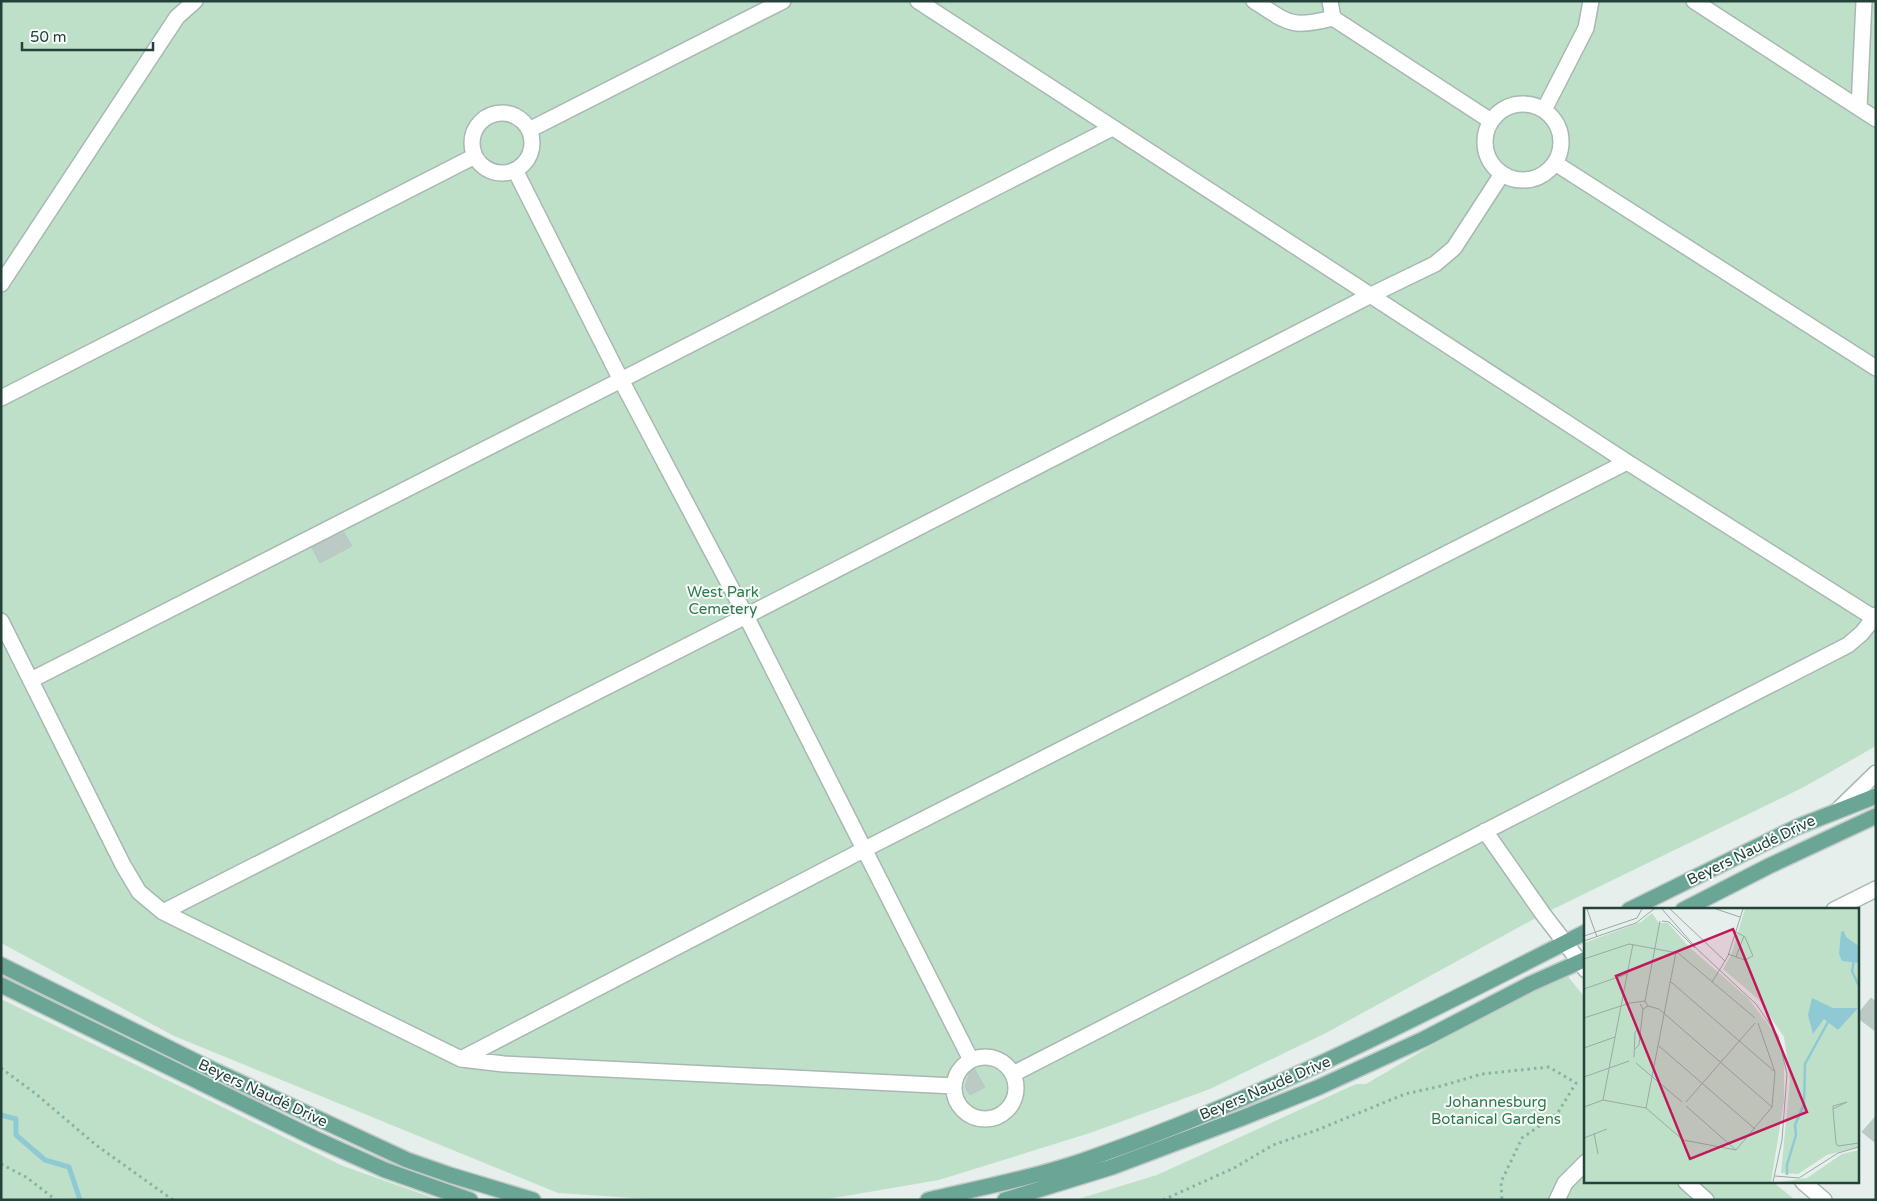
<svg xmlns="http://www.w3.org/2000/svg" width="1877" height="1201" viewBox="0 0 1877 1201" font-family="'Varela Round',sans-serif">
<rect width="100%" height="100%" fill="#e6efeb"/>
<path fill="#bfe0c8" d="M 1,1 L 1876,1 L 1876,746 L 1804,787 L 1543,914 L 1326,1033 L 1210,1089 L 1093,1132 L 939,1180 L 822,1200 L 663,1200 L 558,1193 L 174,1036 L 1,943 Z
M 1562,969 L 1586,999 L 1586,1182 L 1773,1182 L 1795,1200 L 1075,1200 L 1157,1175 L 1356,1084 L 1366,1084 Z
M 1,999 L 343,1166 L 439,1200 L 1,1200 Z"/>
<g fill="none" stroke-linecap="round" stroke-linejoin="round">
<path stroke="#8ec9d4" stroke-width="5" d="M 1,1115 L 16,1119 L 16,1135 L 45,1160 L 69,1167 L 80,1200"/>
</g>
<path fill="#bbcac4" stroke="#b8c9c2" d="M 342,529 L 352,546 L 320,563 L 311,546 Z
M 1871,998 L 1876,1002 L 1876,1028 L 1874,1030 L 1858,1018 L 1858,1014 Z
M 972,1065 L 985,1087 L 970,1095 L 965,1087 Z
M 1876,1116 L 1876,1143 L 1862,1132 Z"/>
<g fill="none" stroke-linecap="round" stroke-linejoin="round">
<defs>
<path id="minor" d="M 918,1 L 1627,462 L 1874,618
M 1254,1 C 1289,23 1290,29 1333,18
M 1330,1 L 1333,18 L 1491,121
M 1694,1 L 1876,119
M1485 142a38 38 0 1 1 76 0a38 38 0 1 1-76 0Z
M 1859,108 L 1864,1
M 1544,110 L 1586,28 L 1591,1
M472 143a30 30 0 1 1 60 0a30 30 0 1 1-60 0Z
M 529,130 L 783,1
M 1555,163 L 1876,368
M 515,170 L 621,380 L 746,616 L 971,1060
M 1,284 L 177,17 L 195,1
M 1,398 L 475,156
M 1,621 L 123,865 L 139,892 L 163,912 L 461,1059 L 504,1064 L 954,1086
M 31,680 L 621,380 L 1112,128
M 1838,810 L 1876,773
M 1485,831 L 1543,914 L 1586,970
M 1834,910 L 1876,889
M 163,912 L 746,616 L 1371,295 L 1435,264 L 1454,248 L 1502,174
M954 1088a31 31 0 1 1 62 0a31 31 0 1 1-62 0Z
M 461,1059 L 865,849 L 1627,462
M 1013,1074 L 1848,645 L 1862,633 L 1876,615
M 1686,1182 L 1706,1200
M 1803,1182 L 1824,1200
M 1557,1200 L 1565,1183 L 1586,1162"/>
<path id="major" d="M 1629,910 L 1797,827 L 1876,796
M 1683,910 L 1769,866 L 1876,816
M 1,965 L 207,1067 L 407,1160 L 450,1175 L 533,1200
M 1,985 L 316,1139 L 385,1170 L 470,1200
M 928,1200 C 980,1188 1031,1178 1082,1161 C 1257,1101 1421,1016 1586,932
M 1005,1200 L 1112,1167 L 1242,1118 L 1317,1088 L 1424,1039 L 1530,984 L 1586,959"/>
</defs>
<use href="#minor" stroke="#a8b8b2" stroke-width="18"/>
<use href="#major" stroke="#c2cac8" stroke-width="18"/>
<path stroke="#86b3a5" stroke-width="3" stroke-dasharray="2.5 4" stroke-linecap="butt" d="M 1,1068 L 36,1094 L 96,1145 L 173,1200
M 1,1164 L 26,1177 L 56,1200
M 1163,1200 L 1234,1168 L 1273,1145 L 1317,1130 L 1405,1094 L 1441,1086 L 1482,1074 L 1549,1067 L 1576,1083 L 1557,1114 L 1522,1138 L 1501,1182 L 1502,1200"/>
<use href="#minor" stroke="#fff" stroke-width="15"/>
<use href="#major" stroke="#6aa596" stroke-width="15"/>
</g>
<g text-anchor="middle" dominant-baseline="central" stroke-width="4" stroke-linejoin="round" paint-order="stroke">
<g font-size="15" fill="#2d7a4b" stroke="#f7fbf9">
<text x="723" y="592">West Park<tspan x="723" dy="17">Cemetery</tspan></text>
<text x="1496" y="1102">Johannesburg<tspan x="1496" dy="17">Botanical Gardens</tspan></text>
</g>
<g font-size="15" fill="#24423a" stroke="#f7fbf9">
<text transform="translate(1751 850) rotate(-26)">Beyers Naudé Drive</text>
<text transform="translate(1265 1088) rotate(-23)">Beyers Naudé Drive</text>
<text transform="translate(263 1093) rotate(25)">Beyers Naudé Drive</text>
</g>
</g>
<g transform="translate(1584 908)">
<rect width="275" height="275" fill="#e6efeb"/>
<path d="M 161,1 L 275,1 L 275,239 L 243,247 L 214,266 L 197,265 L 206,172 L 200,129 L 175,92 L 139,61 L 147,47 ZM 68,5 L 75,15 L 84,15 L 105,39 L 164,90 L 193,128 L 200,150 L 200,193 L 187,274 L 0,274 L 0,35 L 57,14 ZM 275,242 L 275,274 L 194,274 L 223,270 L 258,246 Z" fill="#bfe0c8"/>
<path d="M 260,23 L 262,29 L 275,38 L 275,55 L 258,53 L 255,46 L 257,24 ZM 228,90 L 249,100 L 274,100 L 254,122 L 240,111 L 229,126 L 224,107 Z" fill="#8ec9d4"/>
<path fill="none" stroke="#8ec9d4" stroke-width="2.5" d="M 270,52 L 268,63 L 275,78M 203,267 L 203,257 L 212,227 L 211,217 L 220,196 L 221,156 L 245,112"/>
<path fill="none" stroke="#98aaa4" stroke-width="1" d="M 3,1 L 13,29M 78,1 L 113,41 L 172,96 L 194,128 L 203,166 L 198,232 L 189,274M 86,1 L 141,53M 132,1 L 156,9M 78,13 L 85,14 L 111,40M 0,28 L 53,10 L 58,1M 0,33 L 52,15 L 70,1M 144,46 L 161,52 L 169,48 L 161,29 L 152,24M 152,49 L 160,28M 0,51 L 45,36 L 94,45 L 171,110M 87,74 L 190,163M 128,74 L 144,48 L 159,1M 0,81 L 43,66M 61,93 L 76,13M 64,98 L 75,101 L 188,199M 0,110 L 46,95 L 61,93 L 64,98 L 59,101 L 56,96M 75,138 L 171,221M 0,140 L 31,129M 51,141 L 55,137 L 59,101M 50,149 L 51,124 L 55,120M 52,155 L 98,194M 0,169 L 45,153M 19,192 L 49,36M 102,194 L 171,115M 102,198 L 152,242M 0,199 L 19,192 L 62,200 L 99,232 L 152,242 L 188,199 L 191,164 L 174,115M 62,200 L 92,44M 249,201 L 263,194 L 249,198 L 249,201 L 252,235 L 254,238 L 275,235M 10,225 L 14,246M 0,230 L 23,221M 191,268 L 215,270 L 254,245 L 275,239"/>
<path fill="#c2185b" fill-opacity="0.15" stroke="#c2185b" stroke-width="2.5" d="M 149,21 L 223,204 L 106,251 L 32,68 Z"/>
<rect width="275" height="275" fill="none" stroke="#24423a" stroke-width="2.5"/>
</g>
<rect width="1877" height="1201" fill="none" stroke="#24423a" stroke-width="5"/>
<path d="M22 42v8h131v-8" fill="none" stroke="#24423a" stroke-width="2.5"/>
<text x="30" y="42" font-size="15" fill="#24423a" stroke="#f7fbf9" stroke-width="4" paint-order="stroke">50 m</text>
</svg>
